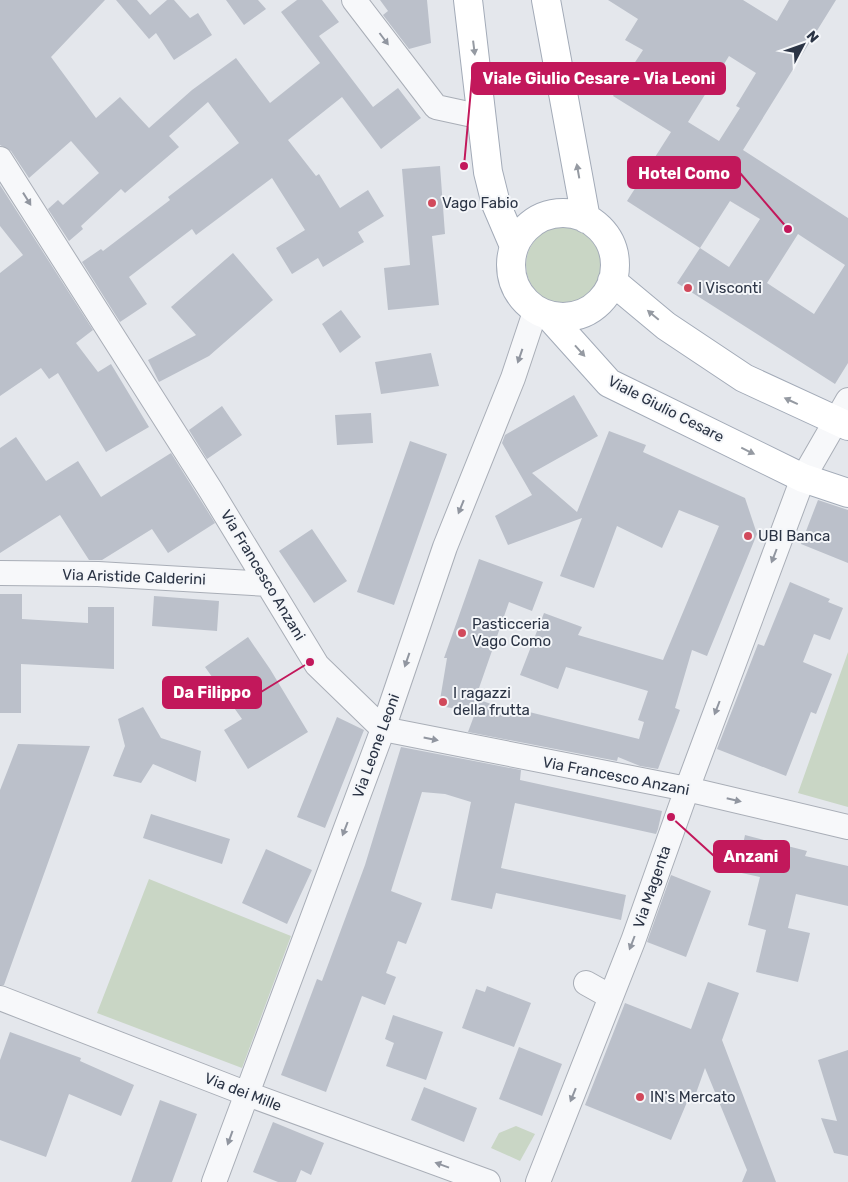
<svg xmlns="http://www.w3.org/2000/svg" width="848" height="1182" viewBox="0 0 848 1182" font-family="Rubik,sans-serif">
<rect width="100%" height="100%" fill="#e4e7ec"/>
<path fill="#c9d6c5" d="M526 265a39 39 0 1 1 78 0a39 39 0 1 1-78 0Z
M 848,652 L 848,807 L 798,793 Z
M 149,879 L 291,936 L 242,1068 L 97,1013 Z
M 516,1126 L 535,1134 L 520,1161 L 491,1148 L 499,1133 Z"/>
<path fill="#bbc0ca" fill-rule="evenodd" d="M 0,0 L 105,0 L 51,57 L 96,118 L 120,97 L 149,128 L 192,90 L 236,58 L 270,103 L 320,63 L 281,12 L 297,0 L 322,0 L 339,22 L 319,36 L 373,107 L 398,88 L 421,118 L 381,149 L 342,97 L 288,140 L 316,176 L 319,174 L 340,208 L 368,190 L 384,216 L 358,232 L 364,242 L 323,267 L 318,258 L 292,274 L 276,248 L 305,230 L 272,178 L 196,235 L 192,229 L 129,277 L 147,304 L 120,322 L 82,262 L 101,249 L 103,251 L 170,200 L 168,197 L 239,143 L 208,102 L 169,136 L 179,147 L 125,193 L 121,189 L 81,226 L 83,229 L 69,241 L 48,209 L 58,200 L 63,205 L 99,173 L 71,141 L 29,178 L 11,151 L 0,145 Z
M 116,0 L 137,0 L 150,15 L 167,0 L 174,0 L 190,18 L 198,13 L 212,35 L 174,60 L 156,33 L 149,39 Z
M 226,0 L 258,0 L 266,9 L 244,25 Z
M 380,0 L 427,0 L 431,43 L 409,49 L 383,15 L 388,11 Z
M 608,0 L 743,0 L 777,21 L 789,0 L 836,0 L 743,150 L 848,218 L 848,363 L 835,384 L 677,283 L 700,248 L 627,201 L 671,132 L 613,96 L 643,50 L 625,40 L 638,19 ZM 729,56 L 756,73 L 736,106 L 740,108 L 719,141 L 688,122 ZM 730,201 L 760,219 L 729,267 L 700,248 ZM 798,234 L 845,265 L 814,314 L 767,283 Z
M 440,166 L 445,234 L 432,236 L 439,305 L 388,310 L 384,268 L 410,265 L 402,169 Z
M 0,185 L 93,330 L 76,343 L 98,372 L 111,364 L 149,427 L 106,452 L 58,373 L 49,379 L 41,368 L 0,396 L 0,273 L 23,255 L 0,226 Z
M 233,253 L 273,300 L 209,356 L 159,382 L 148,360 L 196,335 L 171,307 Z
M 341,310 L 361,337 L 340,353 L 322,324 Z
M 431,353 L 439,386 L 381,394 L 375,362 Z
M 574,395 L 598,436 L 532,473 L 577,512 L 609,431 L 646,445 L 643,452 L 745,498 L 757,534 L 707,656 L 692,650 L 675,708 L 680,710 L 658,769 L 640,766 L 618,757 L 617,761 L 468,732 L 480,700 L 524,716 L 525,711 L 639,739 L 644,722 L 638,720 L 648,691 L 566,667 L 558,689 L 520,675 L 544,613 L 582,627 L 578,635 L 663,660 L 719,526 L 679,510 L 662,548 L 617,526 L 594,588 L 560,576 L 582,518 L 508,545 L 495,516 L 532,495 L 502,443 L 505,435 Z
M 222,406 L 242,435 L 207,459 L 189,430 Z
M 371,413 L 373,443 L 337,445 L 335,415 Z
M 16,437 L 46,481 L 78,461 L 101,497 L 171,453 L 215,523 L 168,553 L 152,529 L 102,560 L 89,560 L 60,515 L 0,553 L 0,448 Z
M 410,441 L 447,454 L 394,605 L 357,592 Z
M 818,500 L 848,510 L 848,563 L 801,544 Z
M 312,529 L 347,581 L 314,603 L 279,551 Z
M 479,559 L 543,582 L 532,611 L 509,602 L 471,711 L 439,706 L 447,658 L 444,658 Z
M 790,582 L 830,599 L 828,602 L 843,608 L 830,640 L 814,634 L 803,662 L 832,674 L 816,714 L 811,712 L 786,776 L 717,749 L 758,644 L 764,646 Z
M 0,594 L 22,594 L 22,619 L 88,623 L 88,607 L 114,607 L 114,669 L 21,664 L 21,713 L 0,713 Z
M 154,596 L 219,601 L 217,631 L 152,626 Z
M 248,637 L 270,669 L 308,732 L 248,769 L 224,730 L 242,719 L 205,667 Z
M 143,707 L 161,738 L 201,751 L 196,782 L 153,764 L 141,783 L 113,776 L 125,746 L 118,719 Z
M 337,717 L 364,730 L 325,828 L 297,817 Z
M 18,744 L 90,746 L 4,985 L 0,985 L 0,790 Z
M 401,747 L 521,770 L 520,780 L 662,811 L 658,829 L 656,834 L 515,803 L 501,868 L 626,895 L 621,920 L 496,893 L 492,909 L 451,900 L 471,802 L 445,794 L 422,792 L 391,891 L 422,903 L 406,944 L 398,941 L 386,973 L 396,977 L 385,1005 L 362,996 L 326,1092 L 281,1075 L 317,979 L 322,981 L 365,865 Z
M 151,814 L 230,839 L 222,864 L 143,838 Z
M 745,835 L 807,851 L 805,856 L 848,866 L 848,906 L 796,894 L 788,928 L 810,933 L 798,982 L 756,972 L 766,930 L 748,925 L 760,877 L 737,872 Z
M 266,849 L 312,870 L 287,924 L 242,903 Z
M 671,875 L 711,891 L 686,957 L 647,942 Z
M 708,982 L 739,993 L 722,1040 L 776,1182 L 742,1182 L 747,1170 L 705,1068 L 695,1096 L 690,1095 L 671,1140 L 585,1105 L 625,1003 L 691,1029 Z
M 487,986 L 531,1003 L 514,1047 L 462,1028 L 476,989 L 485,992 Z
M 393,1015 L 443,1032 L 426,1080 L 386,1066 L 394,1043 L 385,1039 Z
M 10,1032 L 81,1058 L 80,1061 L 134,1085 L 121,1116 L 69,1094 L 46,1157 L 0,1140 L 0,1060 Z
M 519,1047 L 562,1064 L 542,1116 L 499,1099 Z
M 848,1050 L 848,1156 L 834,1153 L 821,1118 L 837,1121 L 818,1060 Z
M 424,1087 L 477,1108 L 464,1142 L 411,1120 Z
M 160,1100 L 197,1114 L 172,1182 L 131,1182 Z
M 273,1122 L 324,1143 L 311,1175 L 301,1170 L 296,1182 L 278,1182 L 253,1172 Z"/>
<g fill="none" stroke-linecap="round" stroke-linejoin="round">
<defs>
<path id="minor" d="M 354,0 L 436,107 L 482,117
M 0,159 L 210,489 L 317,665 L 383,729 L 687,789 L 848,827
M 0,573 L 98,574 L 268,584
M 586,983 L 611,997
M 0,998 L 245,1093 L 488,1182
M 214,1182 L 383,729 L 445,547 L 513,378 L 536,309
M 538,1182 L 633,941 L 687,789 L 803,478 L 848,400"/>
<path id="major" d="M 468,0 L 488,172 L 496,204 L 514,246
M 546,0 L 586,219
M511 265a52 52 0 1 1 104 0a52 52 0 1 1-104 0Z
M 612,281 L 666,326 L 744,378 L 848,426
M 548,315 L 609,383 L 803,478 L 848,493"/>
</defs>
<use href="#minor" stroke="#a9aeb7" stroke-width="26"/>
<use href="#major" stroke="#a3abb8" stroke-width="30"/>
<use href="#minor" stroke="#f7f8fa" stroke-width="24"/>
<use href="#major" stroke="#fff" stroke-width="28"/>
</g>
<defs><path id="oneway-solid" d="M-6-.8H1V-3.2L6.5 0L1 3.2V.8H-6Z" transform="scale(1.25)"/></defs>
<g fill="#9196a0">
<use href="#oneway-solid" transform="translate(384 39) rotate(53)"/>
<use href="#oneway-solid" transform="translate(27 199) rotate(58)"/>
<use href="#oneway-solid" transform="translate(520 356) rotate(109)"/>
<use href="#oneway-solid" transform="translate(461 507) rotate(112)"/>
<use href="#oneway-solid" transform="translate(774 556) rotate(111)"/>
<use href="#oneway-solid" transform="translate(407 660) rotate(109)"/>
<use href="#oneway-solid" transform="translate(717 708) rotate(111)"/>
<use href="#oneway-solid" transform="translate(431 739) rotate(11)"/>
<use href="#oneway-solid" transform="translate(734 800) rotate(13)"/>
<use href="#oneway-solid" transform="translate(345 829) rotate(111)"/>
<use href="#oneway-solid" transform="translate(632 943) rotate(111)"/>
<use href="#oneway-solid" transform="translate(573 1095) rotate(112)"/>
<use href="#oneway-solid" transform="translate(230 1138) rotate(110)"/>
<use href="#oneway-solid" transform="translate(442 1165) rotate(-160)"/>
</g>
<g fill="#959aa2">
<use href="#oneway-solid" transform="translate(474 48) rotate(83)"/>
<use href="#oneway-solid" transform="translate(578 171) rotate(-100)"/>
<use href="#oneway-solid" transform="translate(653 315) rotate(-140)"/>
<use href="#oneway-solid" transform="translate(580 351) rotate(48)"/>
<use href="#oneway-solid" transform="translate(791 401) rotate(-155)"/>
<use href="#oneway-solid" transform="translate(748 451) rotate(26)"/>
</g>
<g fill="#d1495b" stroke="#f4f6f9" stroke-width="2">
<circle cx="432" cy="203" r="5"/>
<circle cx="688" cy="288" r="5"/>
<circle cx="748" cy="536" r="5"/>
<circle cx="462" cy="633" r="5"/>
<circle cx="443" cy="702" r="5"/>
<circle cx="640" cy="1097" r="5"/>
</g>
<g text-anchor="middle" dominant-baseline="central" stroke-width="4" stroke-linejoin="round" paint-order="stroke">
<g font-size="15" fill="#2b3445" stroke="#f4f6f9" text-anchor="start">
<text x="442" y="203">Vago Fabio</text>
<text x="698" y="288">I Visconti</text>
<text x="758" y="536">UBI Banca</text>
<text x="472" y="624">Pasticceria<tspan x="472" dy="17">Vago Como</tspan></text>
<text x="453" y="693">I ragazzi<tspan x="453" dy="17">della frutta</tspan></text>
<text x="650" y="1097">IN's Mercato</text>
</g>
<g font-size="15" fill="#2b3445" stroke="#f4f6f9">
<text transform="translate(666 409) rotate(27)">Viale Giulio Cesare</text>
<text transform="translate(263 575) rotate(59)">Via Francesco Anzani</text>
<text transform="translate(134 577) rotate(2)">Via Aristide Calderini</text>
<text transform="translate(376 746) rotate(-70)">Via Leone Leoni</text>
<text transform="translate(616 776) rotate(11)">Via Francesco Anzani</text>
<text transform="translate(652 887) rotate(-71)">Via Magenta</text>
<text transform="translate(243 1092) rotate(21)">Via dei Mille</text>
</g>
</g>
<path fill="none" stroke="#c2185b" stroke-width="2" d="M464 166L472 78M788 229L740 173M310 662L261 692M671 817L714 856"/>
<g fill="#c2185b" stroke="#f4f6f9" stroke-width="2">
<circle cx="464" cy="166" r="5"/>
<circle cx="788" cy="229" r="5"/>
<circle cx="310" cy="662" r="5"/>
<circle cx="671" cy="817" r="5"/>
</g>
<g fill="#c2185b" stroke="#c2185b" stroke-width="2">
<rect x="472" y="63" width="253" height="31" rx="5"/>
<rect x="628" y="157" width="112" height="31" rx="5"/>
<rect x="163" y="677" width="98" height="31" rx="5"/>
<rect x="714" y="841" width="75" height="31" rx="5"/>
</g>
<g font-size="16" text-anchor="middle" font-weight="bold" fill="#fff">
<text x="599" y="84">Viale Giulio Cesare - Via Leoni</text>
<text x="684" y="179">Hotel Como</text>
<text x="212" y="698">Da Filippo</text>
<text x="751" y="862">Anzani</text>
</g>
<g transform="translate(803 45) rotate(49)" stroke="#f4f6f9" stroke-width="4" paint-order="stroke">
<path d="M0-4L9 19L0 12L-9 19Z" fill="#2b3445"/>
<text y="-8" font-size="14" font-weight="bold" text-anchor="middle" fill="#2b3445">N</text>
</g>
</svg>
